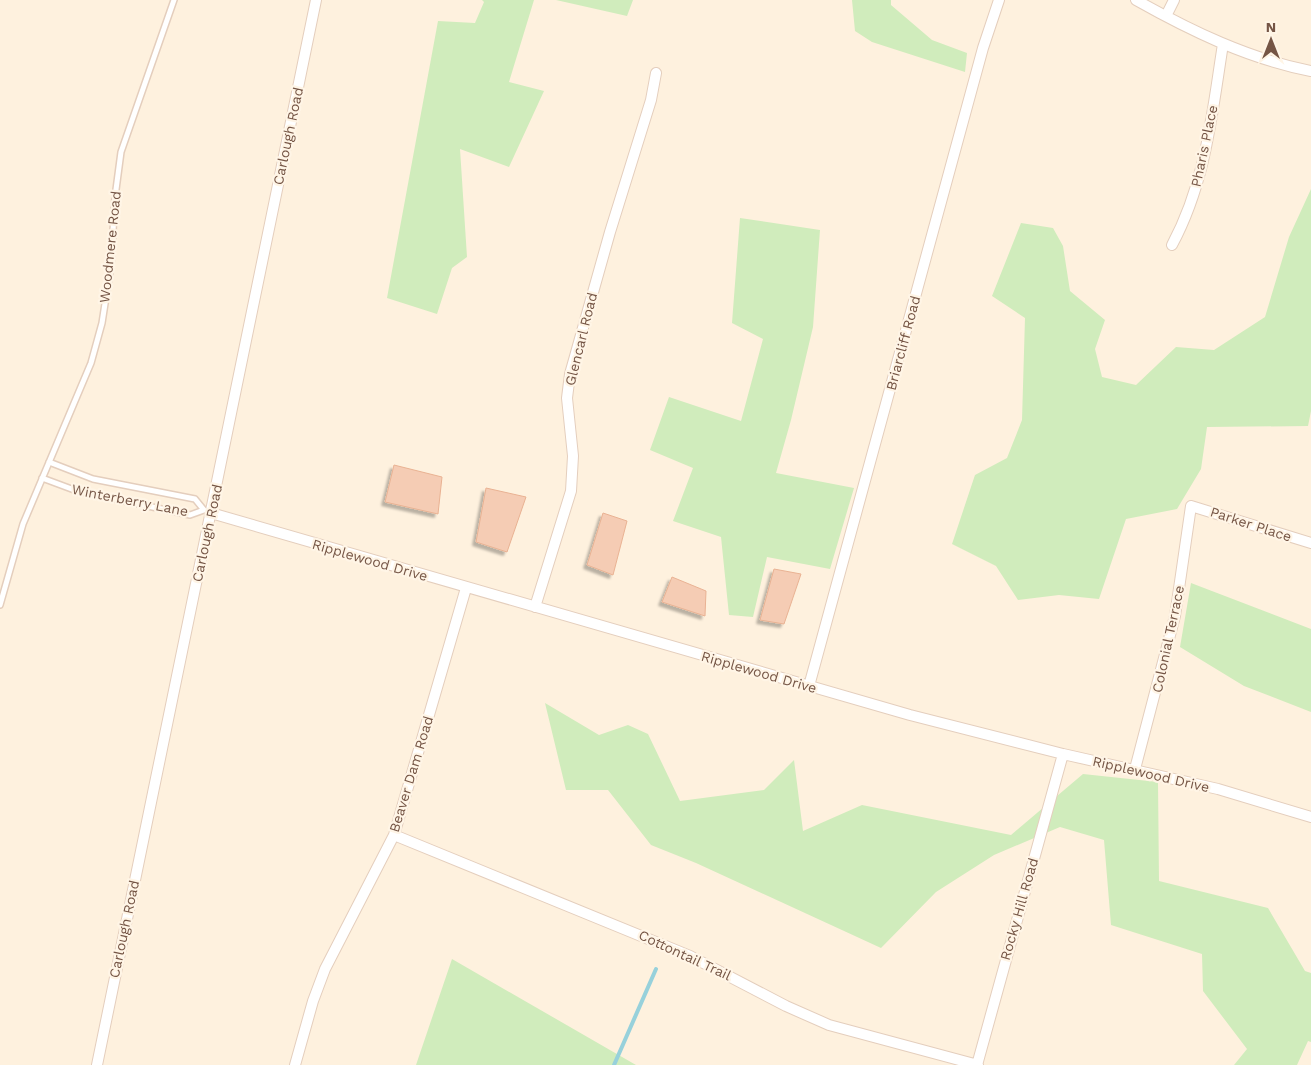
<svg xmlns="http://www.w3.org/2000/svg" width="1311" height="1065" viewBox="0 0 1311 1065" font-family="'Work Sans',sans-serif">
<defs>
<filter id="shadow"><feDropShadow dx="-3.5" dy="3.5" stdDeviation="1" flood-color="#0004"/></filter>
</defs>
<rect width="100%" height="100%" fill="#fef1de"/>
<path fill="#d0ecbc" d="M 482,0 L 534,0 L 509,82 L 544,91 L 509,167 L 460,149 L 467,257 L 452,268 L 437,314 L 387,298 L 438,21 L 475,23 L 484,2 Z
M 556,0 L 633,0 L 627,16 Z
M 852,0 L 891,0 L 891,5 L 932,40 L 967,53 L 965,72 L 872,42 L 855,31 Z
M 1311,189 L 1311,411 L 1308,426 L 1207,427 L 1201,469 L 1177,509 L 1126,519 L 1099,599 L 1059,595 L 1018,600 L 996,566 L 952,544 L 975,475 L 1007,458 L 1022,420 L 1025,318 L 992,296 L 1021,223 L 1053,228 L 1063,246 L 1070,291 L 1105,320 L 1095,349 L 1102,377 L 1136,385 L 1176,347 L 1214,350 L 1265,317 L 1289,237 Z
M 740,218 L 820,230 L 813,327 L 791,420 L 776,473 L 854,488 L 830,569 L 767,557 L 753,617 L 729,615 L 721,537 L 673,521 L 693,468 L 650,450 L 669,397 L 741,421 L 763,339 L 732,323 Z
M 1191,583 L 1311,629 L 1311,712 L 1244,686 L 1180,647 Z
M 545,703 L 599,735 L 628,725 L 648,734 L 680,801 L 764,790 L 794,760 L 803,831 L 862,805 L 1011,835 L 1083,774 L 1158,782 L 1159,881 L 1268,908 L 1305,971 L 1311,973 L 1311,1042 L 1308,1041 L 1297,1065 L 1234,1065 L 1247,1049 L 1203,991 L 1202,954 L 1111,925 L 1104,840 L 1060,827 L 994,855 L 936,892 L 881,948 L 696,863 L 651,845 L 608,790 L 566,790 Z
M 452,959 L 636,1065 L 416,1065 Z"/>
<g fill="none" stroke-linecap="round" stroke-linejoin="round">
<path stroke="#97d1db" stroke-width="4" d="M 614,1065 L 656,969"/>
</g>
<path fill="#f5ccb4" stroke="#e9b293" filter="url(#shadow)" d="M 394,465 L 442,477 L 438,514 L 385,502 Z
M 486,488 L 526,497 L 507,552 L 476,542 Z
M 603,513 L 627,521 L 613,575 L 587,565 Z
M 774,569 L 801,574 L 784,624 L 760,620 Z
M 672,577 L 706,591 L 705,616 L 662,602 Z"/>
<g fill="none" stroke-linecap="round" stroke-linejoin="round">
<defs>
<path id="service" d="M 42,478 L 77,491 L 190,515 L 204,510 L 195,499 L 93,479 L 49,462
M 0,605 L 23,524 L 91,363 L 102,323 L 111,265 L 115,197 L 121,152 L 174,0"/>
<path id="minor" d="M 1136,0 C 1191,31 1249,59 1311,71
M 1166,16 L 1174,0
M 1172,245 C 1206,182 1212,113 1223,44
M 211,513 L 910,715 L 1063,754 L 1218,789 L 1311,817
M 535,607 L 571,491 L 573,456 L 567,398 L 570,374 L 610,232 L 651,100 L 656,73
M 809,686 L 983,48 L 999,0
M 1135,769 L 1175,616 L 1191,506 L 1311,543
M 394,835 L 690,956 L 786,1006 L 829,1025 L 978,1065
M 97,1065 L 316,0
M 295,1065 L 313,1001 L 325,969 L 394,835 L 466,588
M 977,1065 L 1063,754"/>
</defs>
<use href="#service" stroke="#e4cebd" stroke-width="8"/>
<use href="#minor" stroke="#e4cebd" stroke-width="12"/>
<use href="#service" stroke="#fff" stroke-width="5"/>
<use href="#minor" stroke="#fff" stroke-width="10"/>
</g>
<g text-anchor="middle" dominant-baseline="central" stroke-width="4.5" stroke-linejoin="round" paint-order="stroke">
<g font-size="14" fill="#755545" stroke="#fff5e6">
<text transform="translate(288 136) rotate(-78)">Carlough Road</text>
<text transform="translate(1204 146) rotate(-78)">Pharis Place</text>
<text transform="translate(110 247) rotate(-84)">Woodmere Road</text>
<text transform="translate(581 339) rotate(-76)">Glencarl Road</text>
<text transform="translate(903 343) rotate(-75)">Briarcliff Road</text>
<text transform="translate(130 500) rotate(11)">Winterberry Lane</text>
<text transform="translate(1251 524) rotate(18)">Parker Place</text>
<text transform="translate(207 533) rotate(-78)">Carlough Road</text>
<text transform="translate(370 560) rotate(16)">Ripplewood Drive</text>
<text transform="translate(1168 639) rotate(-78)">Colonial Terrace</text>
<text transform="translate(759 672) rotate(16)">Ripplewood Drive</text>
<text transform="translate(411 774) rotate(-73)">Beaver Dam Road</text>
<text transform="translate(1151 774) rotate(13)">Ripplewood Drive</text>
<text transform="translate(1019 909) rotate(-74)">Rocky Hill Road</text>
<text transform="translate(124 929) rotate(-78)">Carlough Road</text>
<text transform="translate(685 955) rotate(25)">Cottontail Trail</text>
</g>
</g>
<g transform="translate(1271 40)" stroke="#fff5e6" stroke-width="4" paint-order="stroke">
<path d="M0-4L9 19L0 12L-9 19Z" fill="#755545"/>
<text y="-8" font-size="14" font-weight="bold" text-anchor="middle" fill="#755545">N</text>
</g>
</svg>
